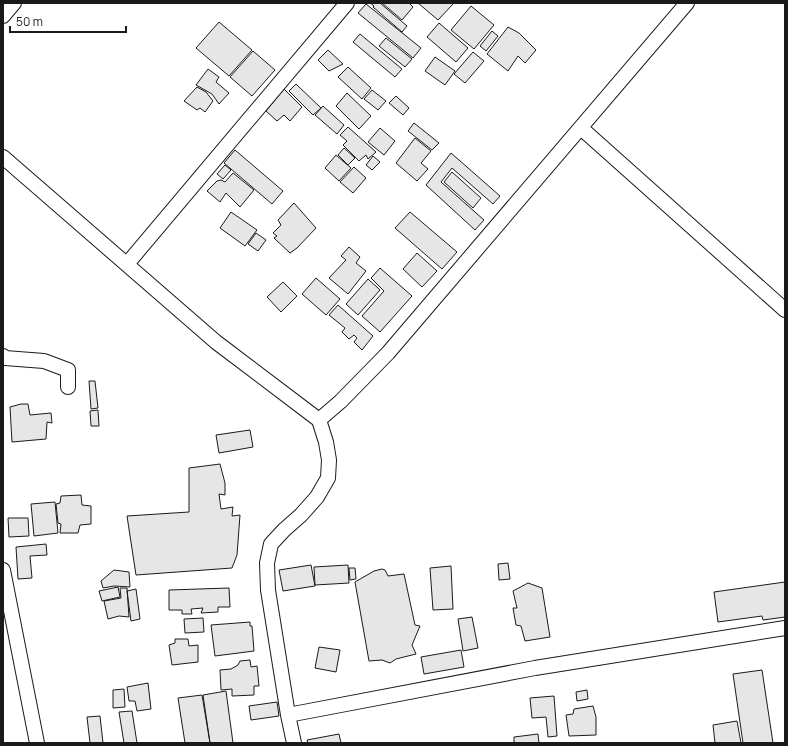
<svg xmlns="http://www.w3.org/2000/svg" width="788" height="746" viewBox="0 0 788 746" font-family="Manrope,sans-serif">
<rect width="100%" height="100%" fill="#fff"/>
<path fill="#e6e6e6" stroke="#1a1a1a" d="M 370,3 L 380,3 L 407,26 L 402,32 L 373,7 L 374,6 Z
M 382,3 L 409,3 L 413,7 L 402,20 Z
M 418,3 L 454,3 L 438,20 Z
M 366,4 L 421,48 L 413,58 L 358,13 Z
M 471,6 L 494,25 L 474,49 L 451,30 Z
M 219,22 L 252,50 L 229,76 L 196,48 Z
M 439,23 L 468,48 L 456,62 L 427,37 Z
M 508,27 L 519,33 L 536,50 L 525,63 L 518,56 L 508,71 L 487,54 Z
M 492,31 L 498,36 L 486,51 L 480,46 Z
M 360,34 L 402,69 L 395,77 L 353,42 Z
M 386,38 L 412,59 L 405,67 L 379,46 Z
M 328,50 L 343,64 L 329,71 L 318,60 Z
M 253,51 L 275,70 L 252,96 L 230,77 Z
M 473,52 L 484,61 L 465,83 L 454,74 Z
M 435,57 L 455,71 L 445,85 L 425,71 Z
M 348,67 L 371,88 L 362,99 L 338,77 Z
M 208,69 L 219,77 L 216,82 L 229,93 L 219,104 L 212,94 L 196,85 Z
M 296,84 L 321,108 L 313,115 L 289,91 Z
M 197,87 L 206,92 L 213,101 L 205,112 L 200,108 L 197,110 L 184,101 Z
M 284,89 L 302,107 L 290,121 L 284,115 L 277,121 L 266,111 Z
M 372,90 L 386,101 L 378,110 L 364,99 Z
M 347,93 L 371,116 L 359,129 L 336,106 Z
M 396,96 L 409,108 L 403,115 L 389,103 Z
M 323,106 L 344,125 L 337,134 L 315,115 Z
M 414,123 L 439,143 L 432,150 L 408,131 Z
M 348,127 L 376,152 L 368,159 L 366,155 L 359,161 L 343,145 L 347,141 L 340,135 Z
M 380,128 L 395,141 L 384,155 L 368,142 Z
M 415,138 L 431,151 L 421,163 L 428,169 L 417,181 L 396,163 Z
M 344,148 L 355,158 L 348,165 L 338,155 Z
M 235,150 L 283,191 L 272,204 L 224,163 Z
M 451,153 L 500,196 L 493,204 L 452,168 L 441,182 L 484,220 L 475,230 L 426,185 Z
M 336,155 L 351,168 L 339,181 L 325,168 Z
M 373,156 L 380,162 L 372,170 L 366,165 Z
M 225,165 L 231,170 L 223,179 L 217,174 Z
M 354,167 L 366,178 L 353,193 L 340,182 Z
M 452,172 L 481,198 L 473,208 L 444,182 Z
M 233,173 L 254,190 L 240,207 L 226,193 L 220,202 L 207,191 L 217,181 L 221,180 L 225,182 Z
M 294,203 L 316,228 L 297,248 L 290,253 L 274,238 L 277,236 L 273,233 L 281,225 L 278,220 Z
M 231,212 L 257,230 L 245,246 L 220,228 Z
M 410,212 L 457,252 L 442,269 L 395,228 Z
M 256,233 L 266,240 L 258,251 L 248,244 Z
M 349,247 L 360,257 L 356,263 L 366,271 L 348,294 L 329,278 L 346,260 L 341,256 Z
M 417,253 L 437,271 L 422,287 L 403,269 Z
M 380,268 L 412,296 L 380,332 L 362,316 L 384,291 L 371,278 Z
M 316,278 L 340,299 L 326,315 L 302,294 Z
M 368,279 L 380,290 L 358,315 L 346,304 Z
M 283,282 L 297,296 L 281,312 L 267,297 Z
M 338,305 L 373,336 L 362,350 L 354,342 L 357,338 L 354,335 L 349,339 L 342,332 L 345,328 L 329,315 Z
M 89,381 L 95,381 L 98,408 L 91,409 Z
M 21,404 L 28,404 L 30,415 L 51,413 L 52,423 L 47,422 L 46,439 L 12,442 L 10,407 Z
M 98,410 L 99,426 L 91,426 L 90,411 Z
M 250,430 L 253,447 L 219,453 L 216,435 Z
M 220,464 L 225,483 L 225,495 L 219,494 L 221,509 L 233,507 L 232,516 L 240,515 L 237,555 L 232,568 L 136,575 L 127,516 L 189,512 L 189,468 Z
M 81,495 L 82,505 L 91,506 L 91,524 L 80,525 L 78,533 L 60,533 L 61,524 L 58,523 L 56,504 L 60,503 L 61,496 Z
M 55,502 L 58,533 L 34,536 L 31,504 Z
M 8,518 L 28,518 L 29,536 L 9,537 Z
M 46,544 L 47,555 L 30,556 L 32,578 L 18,579 L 16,547 Z
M 508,563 L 510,579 L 499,580 L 498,564 Z
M 311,565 L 315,586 L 283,591 L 279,570 Z
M 348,565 L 349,583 L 315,585 L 314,567 Z
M 451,566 L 453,609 L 433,610 L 430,568 Z
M 349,568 L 355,568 L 356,579 L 350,580 Z
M 382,569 L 385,570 L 388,576 L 404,574 L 415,625 L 420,626 L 412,645 L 416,654 L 396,659 L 390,663 L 382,660 L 369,661 L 355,582 L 374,571 Z
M 114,570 L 129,572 L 130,587 L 114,586 L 103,588 L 101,581 Z
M 785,582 L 785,617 L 763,620 L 762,616 L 718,622 L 714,592 Z
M 528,583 L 542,588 L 550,637 L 525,641 L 521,626 L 516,625 L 513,608 L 517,608 L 513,591 Z
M 118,587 L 120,597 L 102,601 L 99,591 Z
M 120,588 L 127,588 L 129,617 L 119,616 L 108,619 L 104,601 L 121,598 Z
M 229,588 L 230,607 L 218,607 L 218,612 L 201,613 L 203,608 L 191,609 L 192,614 L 182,614 L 182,610 L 169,610 L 169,590 Z
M 136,589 L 140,619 L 131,621 L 127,591 Z
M 472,617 L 478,648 L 463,651 L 458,619 Z
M 203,618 L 204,632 L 185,633 L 184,619 Z
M 250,622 L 250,626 L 252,626 L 254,651 L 215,656 L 211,625 Z
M 175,639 L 188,639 L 189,646 L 198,645 L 198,662 L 172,665 L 169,645 L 175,643 Z
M 319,647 L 340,650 L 336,672 L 315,668 Z
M 461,650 L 464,667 L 424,674 L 421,657 Z
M 250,660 L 251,667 L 257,666 L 259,686 L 254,686 L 254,695 L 232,696 L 232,689 L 221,690 L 220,670 L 231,669 L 238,665 L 240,661 Z
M 762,670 L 773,743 L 743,743 L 733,674 Z
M 148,683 L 151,709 L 137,711 L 135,701 L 129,701 L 127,687 Z
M 124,689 L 125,707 L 113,708 L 113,690 Z
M 587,690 L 588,699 L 577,701 L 576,692 Z
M 226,691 L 233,743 L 210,743 L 203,695 Z
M 202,695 L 210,743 L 185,743 L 178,698 Z
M 554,696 L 557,736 L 548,737 L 546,717 L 532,718 L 530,698 Z
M 277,702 L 279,716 L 251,720 L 249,706 Z
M 593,706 L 596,717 L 596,735 L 569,736 L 566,715 L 573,714 L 574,709 Z
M 132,711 L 137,743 L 124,743 L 119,712 Z
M 100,716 L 103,743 L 90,743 L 87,717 Z
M 737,721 L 741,743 L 715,743 L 713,725 Z
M 339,734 L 341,743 L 308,743 L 307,740 Z
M 538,734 L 539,743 L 514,743 L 514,737 Z"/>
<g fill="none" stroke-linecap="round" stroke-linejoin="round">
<defs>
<path id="minor" d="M 3,16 L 14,3
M 581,128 L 785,310
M 3,157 L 216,342 L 319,420 L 326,442 L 329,460 L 328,478 L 317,497 L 301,515 L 284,530 L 271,544 L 267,563 L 268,590 L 288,715 L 294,743
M 127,264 L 347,3
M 3,356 L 5,358 L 44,361 L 68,370 L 68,387
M 319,420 L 341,401 L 388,353 L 687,3
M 3,570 L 37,743
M 288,715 L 535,668 L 785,628"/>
</defs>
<use href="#minor" stroke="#1a1a1a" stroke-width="16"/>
<use href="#minor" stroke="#fff" stroke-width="14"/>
</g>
<rect width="788" height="746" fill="none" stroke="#1a1a1a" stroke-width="8"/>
<path d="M10 26v6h116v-6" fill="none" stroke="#1a1a1a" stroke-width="2"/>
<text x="16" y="26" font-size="12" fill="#1a1a1a" stroke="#ffffff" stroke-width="3" paint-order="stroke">50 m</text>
</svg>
